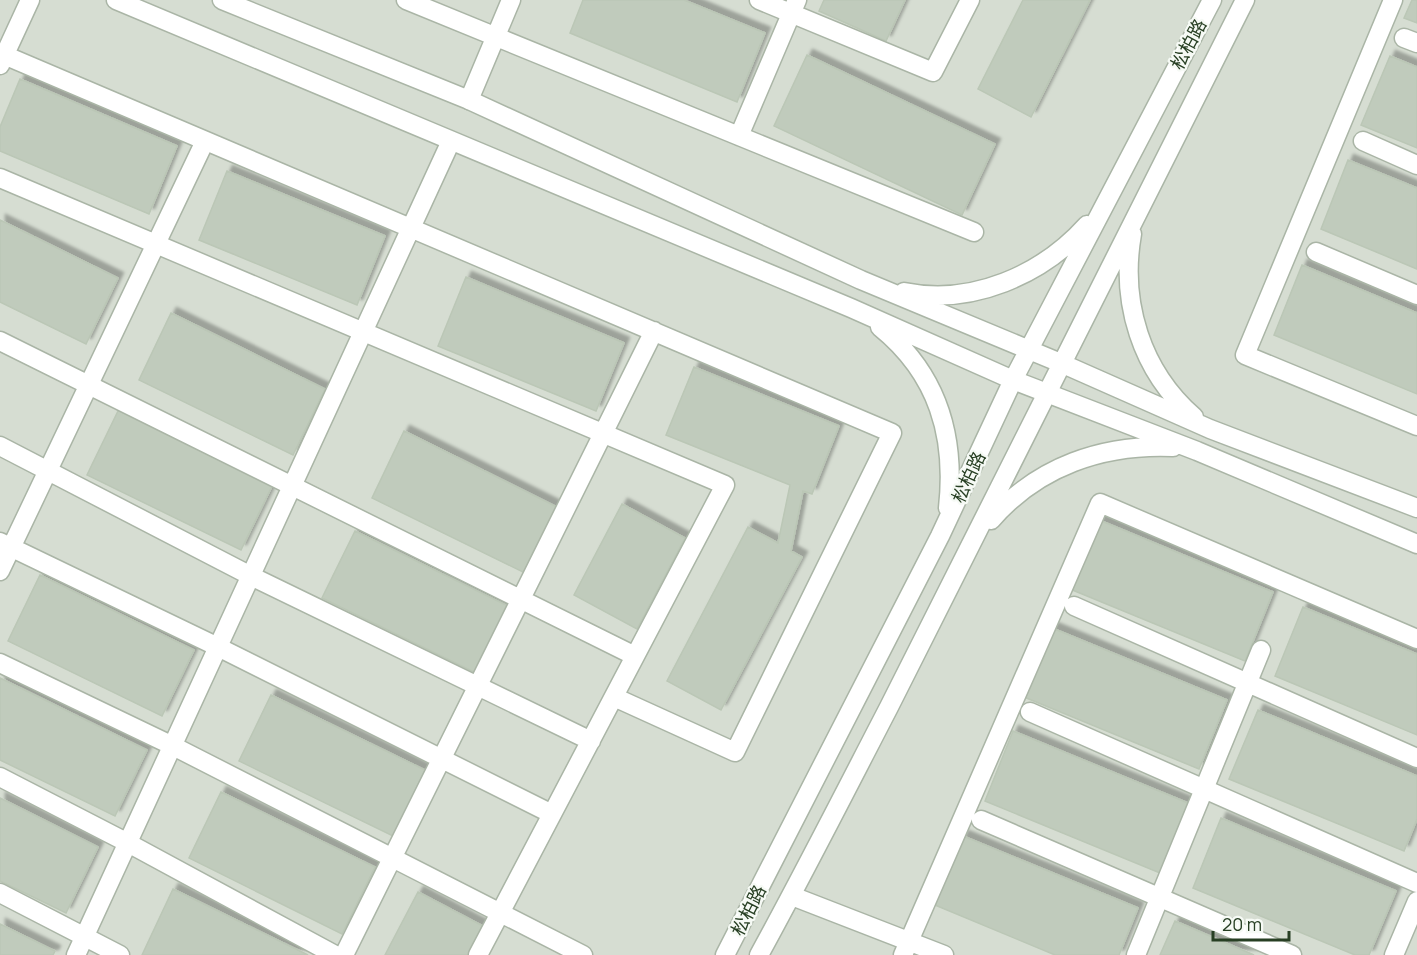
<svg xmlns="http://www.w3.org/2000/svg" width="1417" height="955" viewBox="0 0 1417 955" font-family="Manrope,'Noto Sans SC',sans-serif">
<defs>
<filter id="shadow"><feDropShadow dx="5.5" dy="-5.5" stdDeviation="1.5" flood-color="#0004"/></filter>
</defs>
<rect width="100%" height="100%" fill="#e7ede4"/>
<path fill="#d6ddd2" d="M 0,0 L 1417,0 L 1417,955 L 0,955 Z"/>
<path fill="#c0cbbc" stroke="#bbc7b6" stroke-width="1.5" filter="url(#shadow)" d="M 583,0 L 684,0 L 765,33 L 737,102 L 570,33 Z
M 824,0 L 905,0 L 886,41 L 819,11 Z
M 1023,0 L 1090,0 L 1031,117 L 978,89 Z
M 1412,0 L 1417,0 L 1417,23 L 1404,18 Z
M 807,55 L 995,144 L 962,215 L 774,126 Z
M 1390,56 L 1417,67 L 1417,148 L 1361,125 Z
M 20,79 L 177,146 L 149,214 L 0,151 L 0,127 Z
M 1348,160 L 1417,188 L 1417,269 L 1321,229 Z
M 227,171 L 385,236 L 357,305 L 199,240 Z
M 0,220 L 118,278 L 86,344 L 0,302 Z
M 1302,265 L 1417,313 L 1417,394 L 1274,335 Z
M 466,277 L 624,343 L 596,411 L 438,346 Z
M 171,313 L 325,389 L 293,455 L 139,380 Z
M 694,367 L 839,426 L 812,494 L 803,491 L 791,551 L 802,557 L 721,710 L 667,681 L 748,527 L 778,543 L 790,485 L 666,435 Z
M 119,409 L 273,484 L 241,550 L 87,475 Z
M 404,431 L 557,507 L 525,573 L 372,498 Z
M 622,504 L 685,538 L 637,629 L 574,595 Z
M 1099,520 L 1273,592 L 1245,661 L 1070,589 Z
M 355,531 L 508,606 L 476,673 L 322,598 Z
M 40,575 L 194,650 L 162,716 L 8,641 Z
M 1303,607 L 1417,654 L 1417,735 L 1275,676 Z
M 1052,628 L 1227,700 L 1199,769 L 1024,697 Z
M 0,678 L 147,750 L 115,816 L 0,760 Z
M 271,695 L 425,770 L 393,836 L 239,761 Z
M 1258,710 L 1417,776 L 1417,819 L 1404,851 L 1229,779 Z
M 1013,731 L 1188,803 L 1160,873 L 985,801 Z
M 221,792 L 375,867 L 342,934 L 189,858 Z
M 0,798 L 98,847 L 66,913 L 0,881 Z
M 1221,818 L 1396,891 L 1369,955 L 1355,955 L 1193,888 Z
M 963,836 L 1138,908 L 1119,955 L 1055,955 L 935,905 Z
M 173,889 L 308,955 L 142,955 Z
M 418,892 L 483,926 L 468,955 L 385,955 Z
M 1175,921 L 1254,955 L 1160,955 Z
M 0,924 L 55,951 L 53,955 L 0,955 Z"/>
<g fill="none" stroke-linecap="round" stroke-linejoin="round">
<defs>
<path id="minor" d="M 406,0 L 974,232
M 759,0 L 933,72 L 970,0
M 1393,0 L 1245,355 L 1417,426
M 1404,38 L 1417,43
M 4,55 L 892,433 L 735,752 L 614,697
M 0,65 L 30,0
M 469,100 L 511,0
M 739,136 L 797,0
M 1363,141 L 1417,165
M 0,178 L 725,485 L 478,955
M 1316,252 L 1417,295
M 0,341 L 635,656
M 0,446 L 251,576 L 591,741
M 0,542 L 218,647 L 552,814
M 0,571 L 205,141
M 1074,606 L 1417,758
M 0,663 L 173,746 L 583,955
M 1030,712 L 1417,883
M 0,777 L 128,843 L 335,955
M 981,820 L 1292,955
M 0,893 L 120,955
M 792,896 L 944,955
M 76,955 L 451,141
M 344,955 L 654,331
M 903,955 L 1100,503 L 1417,639
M 1136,955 L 1261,650
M 1394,955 L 1417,901"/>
<path id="tertiary" d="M 116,0 L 851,308 L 1013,380 L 1197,451 L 1417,544
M 222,0 L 469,100 L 861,280 L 1063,364 L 1210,429 L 1417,508
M 1132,234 C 1120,302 1141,371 1194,417
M 904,292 C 972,306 1042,275 1087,225
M 880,327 C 938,374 956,436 948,508
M 991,520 C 1038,466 1103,444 1173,447
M 725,955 L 940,536 L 1013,380 L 1212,0
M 759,955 C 804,873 846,790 889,707 C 1009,472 1125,235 1245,0"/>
</defs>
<use href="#minor" stroke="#aab5a6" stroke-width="21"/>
<use href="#tertiary" stroke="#aab5a6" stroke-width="21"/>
<use href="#minor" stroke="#fff" stroke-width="18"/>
<use href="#tertiary" stroke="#fff" stroke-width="18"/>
</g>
<g text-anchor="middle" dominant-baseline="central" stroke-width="4.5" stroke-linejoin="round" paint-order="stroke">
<g font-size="18" fill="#273f23" stroke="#f6faf5">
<text transform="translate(1188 44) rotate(-62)">松柏路</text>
<text transform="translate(968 477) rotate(-65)">松柏路</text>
<text transform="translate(748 910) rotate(-63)">松柏路</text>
</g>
</g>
<path d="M1213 931v9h76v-9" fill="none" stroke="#273f23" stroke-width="3"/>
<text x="1222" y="931" font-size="18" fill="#273f23" stroke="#f6faf5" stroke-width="4.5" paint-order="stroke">20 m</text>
</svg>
